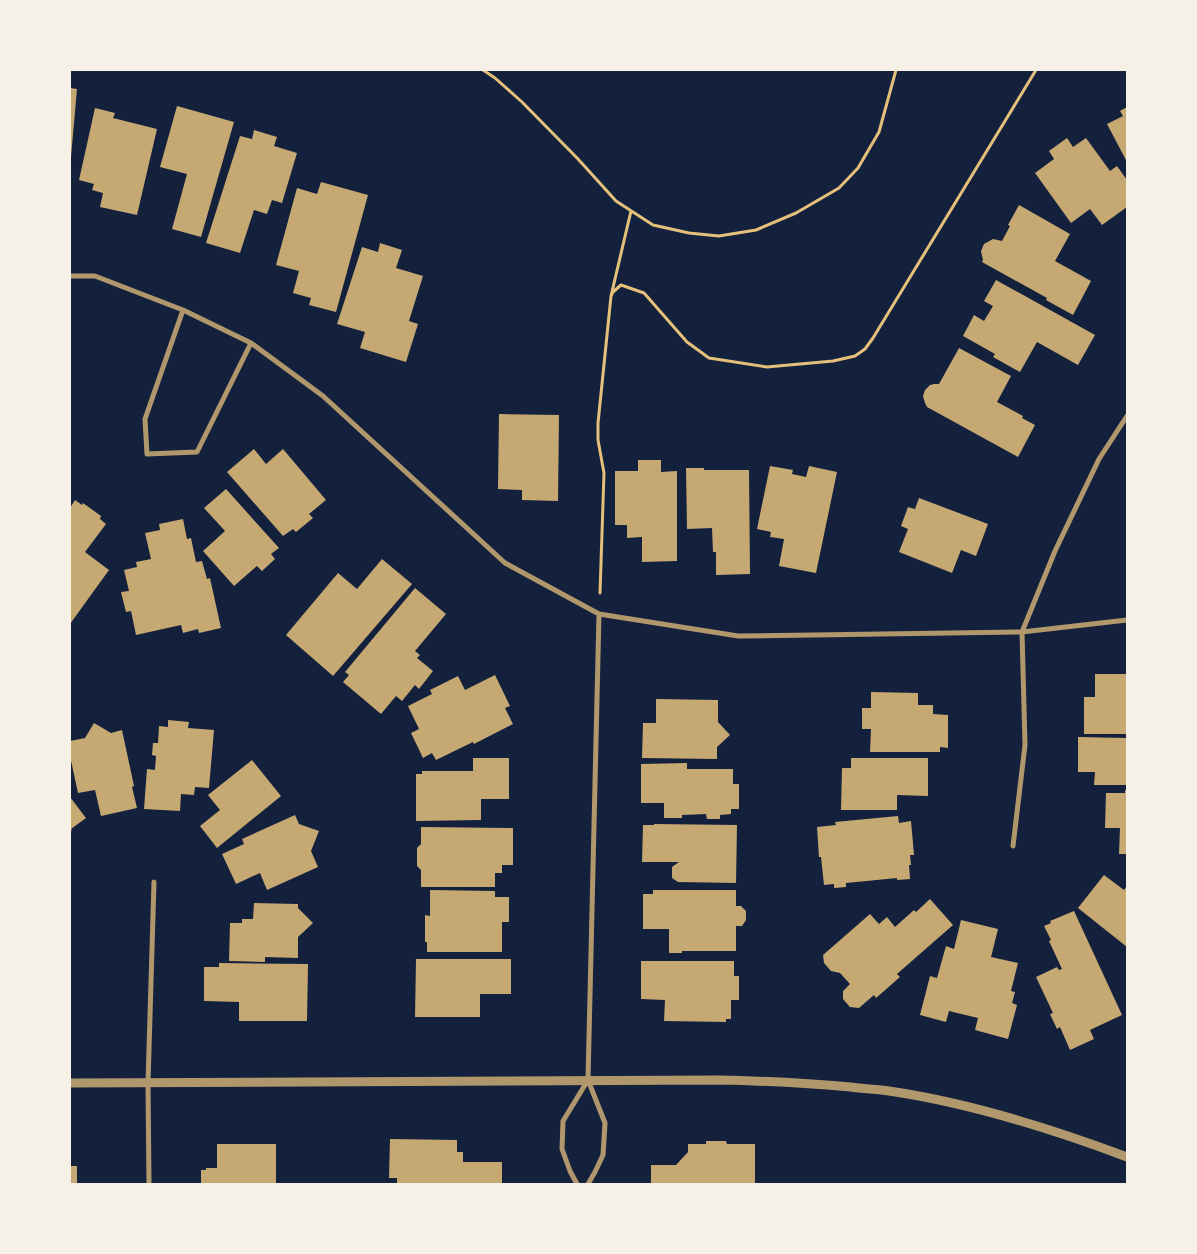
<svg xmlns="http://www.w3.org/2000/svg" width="1197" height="1254" viewBox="0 0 1197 1254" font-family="'Asap Condensed',sans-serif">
<rect width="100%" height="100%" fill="#14213d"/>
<path fill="#c6a872" d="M 70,88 L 77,89 L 71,157 L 70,157 Z
M 177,106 L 234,122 L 201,237 L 172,229 L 187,174 L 160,167 Z
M 1127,107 L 1127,162 L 1107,124 L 1123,116 L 1120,111 Z
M 95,108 L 115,113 L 113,118 L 157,129 L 137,215 L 100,207 L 103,193 L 92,190 L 94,184 L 79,180 Z
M 254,130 L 277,137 L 274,146 L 297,153 L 282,203 L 272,200 L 267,214 L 254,210 L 240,253 L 206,243 L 240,136 L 252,139 Z
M 1067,138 L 1073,147 L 1086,138 L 1110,171 L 1117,166 L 1127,180 L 1127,203 L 1126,204 L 1127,207 L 1102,225 L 1090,209 L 1071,223 L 1035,173 L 1054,159 L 1049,151 Z
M 321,182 L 368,195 L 336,312 L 309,305 L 311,298 L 293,293 L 299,271 L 276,265 L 297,188 L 317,194 Z
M 1019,205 L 1070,234 L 1055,261 L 1091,281 L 1073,315 L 1046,300 L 1047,298 L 982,262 L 983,260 L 981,251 L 984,244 L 993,239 L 1002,241 L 1010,226 L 1008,225 Z
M 380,243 L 402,250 L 396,268 L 423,276 L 409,321 L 418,324 L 406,362 L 360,348 L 365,332 L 337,324 L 362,247 L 378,252 Z
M 996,280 L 1095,335 L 1078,365 L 1037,342 L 1020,372 L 993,357 L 995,354 L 963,336 L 974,315 L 984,321 L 993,306 L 984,301 Z
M 959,348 L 1011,376 L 997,402 L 1023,416 L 1022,418 L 1035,425 L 1018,457 L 927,407 L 925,403 L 923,396 L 925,390 L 930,385 L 934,384 L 939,384 Z
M 499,414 L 559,415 L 558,501 L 522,500 L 522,490 L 498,489 Z
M 254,449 L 266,464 L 283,449 L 326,500 L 309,514 L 313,518 L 296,532 L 293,529 L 283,536 L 227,472 Z
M 638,460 L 661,460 L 661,472 L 677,471 L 677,561 L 642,562 L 642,537 L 627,538 L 627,525 L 615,525 L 615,471 L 638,471 Z
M 770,466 L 793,470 L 792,474 L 806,477 L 809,466 L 837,472 L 816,573 L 779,566 L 784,539 L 770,537 L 771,532 L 757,529 Z
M 686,468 L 704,468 L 704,470 L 749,470 L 750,574 L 716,575 L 716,552 L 713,552 L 712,528 L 687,529 Z
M 226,489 L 279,548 L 271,554 L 275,559 L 262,571 L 257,566 L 234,586 L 203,551 L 225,531 L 204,508 Z
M 919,498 L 988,524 L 976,556 L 961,550 L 952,573 L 899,552 L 908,529 L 901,526 L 908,507 L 915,509 Z
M 75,500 L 82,505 L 83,503 L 101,516 L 100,519 L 106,524 L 85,552 L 109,570 L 70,624 L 70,508 Z
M 183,519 L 187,539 L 191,538 L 196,562 L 202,561 L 207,579 L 210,578 L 221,628 L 199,633 L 198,629 L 183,633 L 181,625 L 136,635 L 131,611 L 126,612 L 121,592 L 129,591 L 124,570 L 137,567 L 136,562 L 151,559 L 145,533 L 160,530 L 159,524 Z
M 382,559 L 412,584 L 333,676 L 286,635 L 338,573 L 357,589 Z
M 415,588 L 446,614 L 415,651 L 420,655 L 417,658 L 433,671 L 419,689 L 415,685 L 402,701 L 396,696 L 381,714 L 343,682 L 349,675 L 345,672 Z
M 1095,674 L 1127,674 L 1127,734 L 1084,734 L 1084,697 L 1095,697 Z
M 495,675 L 510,706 L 505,708 L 513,724 L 474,744 L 473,742 L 436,760 L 432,753 L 423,758 L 411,733 L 419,729 L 408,706 L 432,694 L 430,690 L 458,676 L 465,690 Z
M 871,692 L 918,693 L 918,705 L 933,705 L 933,714 L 948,715 L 948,748 L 940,747 L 940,752 L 870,752 L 871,729 L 862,729 L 862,708 L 871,708 Z
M 656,699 L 718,700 L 718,722 L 730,735 L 717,747 L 717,759 L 642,758 L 643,723 L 656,723 Z
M 168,720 L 189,722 L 188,728 L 214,730 L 209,788 L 195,787 L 194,795 L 181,794 L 180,811 L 144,809 L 147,769 L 155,770 L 156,756 L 152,755 L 153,743 L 158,743 L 159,726 L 168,727 Z
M 94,723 L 111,733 L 122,730 L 134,786 L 132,787 L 137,808 L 101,816 L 95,790 L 78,793 L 70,756 L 70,741 L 85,738 Z
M 1078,737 L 1127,738 L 1127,785 L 1094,785 L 1095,772 L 1078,772 Z
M 473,758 L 509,758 L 509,799 L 481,799 L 481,820 L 416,821 L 416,774 L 422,774 L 422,771 L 473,771 Z
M 851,758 L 928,758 L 928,796 L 897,795 L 897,810 L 841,810 L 842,768 L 851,768 Z
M 252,760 L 281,796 L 217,848 L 200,826 L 220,810 L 208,795 Z
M 687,763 L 687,769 L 733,769 L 733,784 L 739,784 L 739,809 L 731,809 L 731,814 L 720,815 L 720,819 L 707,819 L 706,814 L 682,815 L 682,818 L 664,818 L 664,803 L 641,803 L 641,764 Z
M 1125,790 L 1127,790 L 1127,854 L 1119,854 L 1120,828 L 1105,828 L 1106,793 L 1125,793 Z
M 70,797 L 86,818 L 71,829 L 72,830 L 70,832 Z
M 295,815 L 299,824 L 319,831 L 311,851 L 318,867 L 267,890 L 260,873 L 236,884 L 222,854 L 244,844 L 242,839 Z
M 898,816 L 899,823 L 911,821 L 914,855 L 910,855 L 911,865 L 909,865 L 910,879 L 897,880 L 897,878 L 846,883 L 846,887 L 834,888 L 834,884 L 824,885 L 821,857 L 819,857 L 817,827 L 836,825 L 835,822 Z
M 654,824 L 737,825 L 736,883 L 678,882 L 672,878 L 672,867 L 679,862 L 642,862 L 643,825 L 654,825 Z
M 421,827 L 513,828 L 513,865 L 502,865 L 502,873 L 495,873 L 495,887 L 421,887 L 421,870 L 417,866 L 417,848 L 421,844 Z
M 1104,875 L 1124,890 L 1127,886 L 1127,947 L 1078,908 Z
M 430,890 L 495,891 L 495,897 L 509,897 L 509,922 L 502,922 L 502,952 L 427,952 L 427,942 L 425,942 L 425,915 L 430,916 Z
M 653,890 L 736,890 L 736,906 L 741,906 L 746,911 L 746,920 L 742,926 L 736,926 L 736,951 L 682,951 L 682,953 L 669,953 L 669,929 L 643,929 L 643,894 L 653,894 Z
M 930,899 L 953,925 L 897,974 L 900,977 L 876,998 L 874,995 L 859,1008 L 850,1007 L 843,999 L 843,991 L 850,984 L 840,973 L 831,971 L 824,963 L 823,955 L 870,914 L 879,924 L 887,917 L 895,927 L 914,910 L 916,912 Z
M 254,903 L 298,904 L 298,908 L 313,923 L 298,937 L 298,958 L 265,957 L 265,962 L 229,961 L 230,923 L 242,923 L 242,919 L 253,919 Z
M 1074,911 L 1122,1015 L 1090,1030 L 1094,1039 L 1070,1050 L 1060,1027 L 1057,1029 L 1050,1014 L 1053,1013 L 1036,977 L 1057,967 L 1059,970 L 1062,969 L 1049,941 L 1051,940 L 1044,926 L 1051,923 L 1050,921 Z
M 961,920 L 998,929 L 991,957 L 1018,963 L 1011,991 L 1015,992 L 1012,1003 L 1017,1005 L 1008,1039 L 975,1030 L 978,1018 L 949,1011 L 946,1022 L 920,1015 L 930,976 L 937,978 L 946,946 L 954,949 Z
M 416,959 L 511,959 L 511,994 L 480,994 L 480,1017 L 415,1017 Z
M 641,961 L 734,961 L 734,976 L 739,976 L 739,1000 L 731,1000 L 731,1019 L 726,1019 L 726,1022 L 664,1021 L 665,1000 L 641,999 Z
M 219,963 L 308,964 L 307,1021 L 239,1021 L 239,1002 L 204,1001 L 204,967 L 219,967 Z
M 390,1139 L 457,1140 L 457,1152 L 463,1152 L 463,1162 L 502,1162 L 502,1184 L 397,1184 L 397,1178 L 389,1178 Z
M 706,1141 L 726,1141 L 727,1144 L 755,1144 L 755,1184 L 651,1184 L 651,1165 L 676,1165 L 688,1152 L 688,1144 L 706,1144 Z
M 217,1144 L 276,1144 L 276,1184 L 201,1184 L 201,1170 L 206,1170 L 206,1168 L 217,1168 Z
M 70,1166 L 77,1166 L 77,1184 L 70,1184 Z"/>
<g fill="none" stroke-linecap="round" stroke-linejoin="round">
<path stroke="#e5c07b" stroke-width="3" d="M 483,70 L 495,78 L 522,102 L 578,159 L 616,201 L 653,225 L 689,233 L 719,236 L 756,230 L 796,213 L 839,188 L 858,168 L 879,132 L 896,70
M 611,296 L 613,292 L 621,285 L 644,293 L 687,342 L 709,358 L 767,367 L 833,361 L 855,356 L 865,349 L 873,338 L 1036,70
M 600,593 L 604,473 L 598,440 L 598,423 L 611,296 L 631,211"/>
<path stroke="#b1986c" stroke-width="5" d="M 70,276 L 95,276 L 183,310 L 251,343 L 323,396 L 505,563 L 599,614 L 738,636 L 1022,632 L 1127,620
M 183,310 L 145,419 L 147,454 L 197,452 L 251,343
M 1013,846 L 1025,745 L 1022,632 L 1055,551 L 1099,459 L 1127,416
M 149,1184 L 148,1083 L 154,882
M 577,1184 L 570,1171 L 562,1149 L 563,1121 L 588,1080
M 588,1184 L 595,1172 L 603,1155 L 605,1123 L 588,1080 L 599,614"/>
<path stroke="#b1986c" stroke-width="9" d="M 70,1083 L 719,1080 C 763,1081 807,1083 851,1087 C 864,1089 877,1089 889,1091 C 971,1103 1050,1128 1127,1157"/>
</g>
<rect width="1197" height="1254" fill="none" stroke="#f6f1e7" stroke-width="142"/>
</svg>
